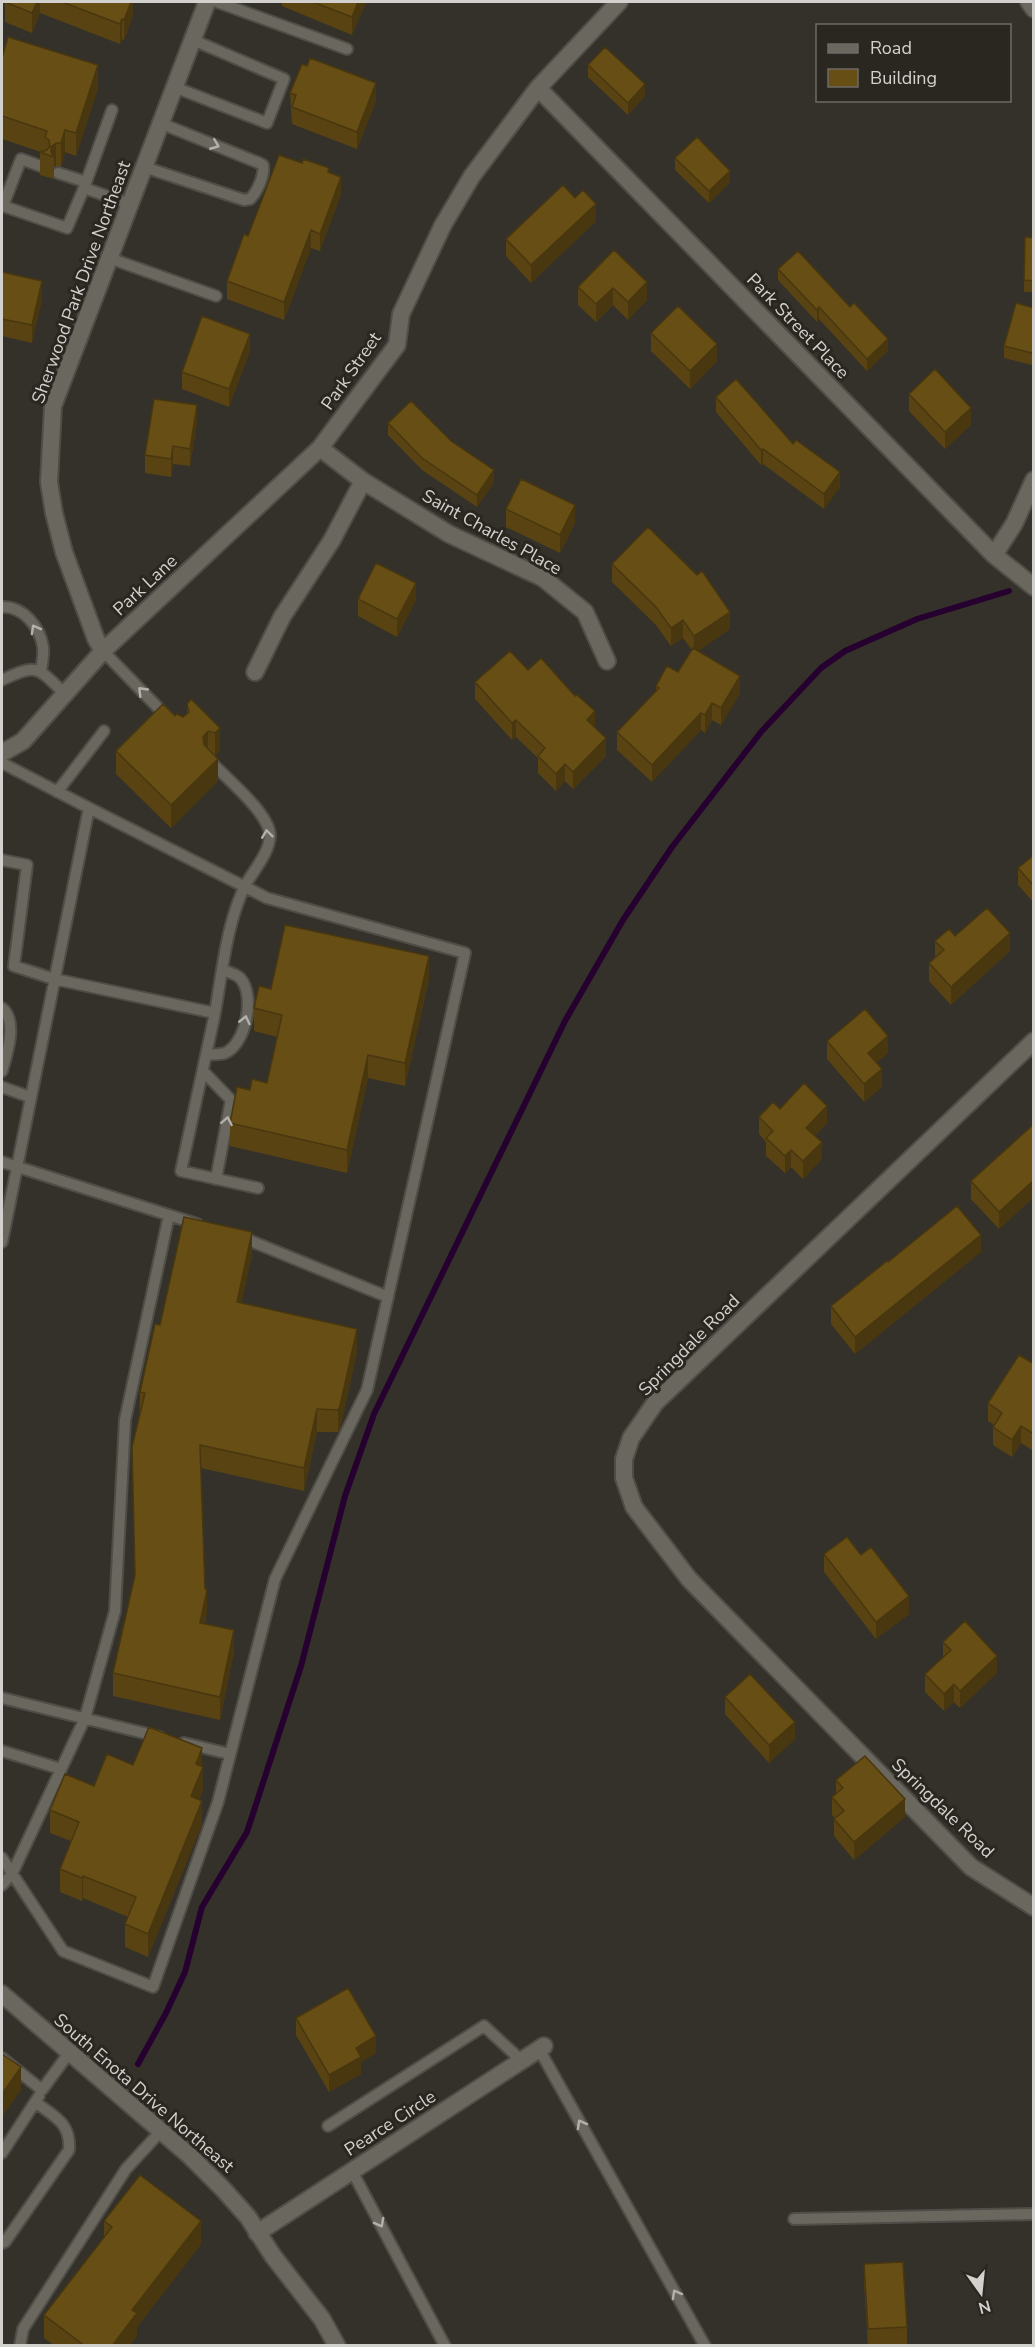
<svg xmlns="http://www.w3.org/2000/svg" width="1035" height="2347" viewBox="0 0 1035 2347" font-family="'Nunito Sans',sans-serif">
<rect width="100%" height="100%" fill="#34312a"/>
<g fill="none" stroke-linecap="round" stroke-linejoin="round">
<path stroke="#26002f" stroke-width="6" d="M 138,2064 L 166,2013 L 185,1972 L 202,1907 L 247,1832 L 301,1666 L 345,1496 L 374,1414 L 565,1021 L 623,920 L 672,847 L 761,732 L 821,668 L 845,651 L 917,619 L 1009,591"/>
<defs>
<path id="service" d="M 217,2 L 347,49
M 174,87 L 267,123 L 284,79 L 193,40
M 112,110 L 84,188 L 130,204
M 43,167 L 21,159 L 3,206 L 67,228 L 84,188
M 144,167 L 244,200 L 250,199 C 257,192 265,175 263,165 L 259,163 L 160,123
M 58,173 L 86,182
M 109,258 L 216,296
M 2,607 C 23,606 40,627 43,647 C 44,654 42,664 41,671
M 103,651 L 169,719
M 2,680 C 38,663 37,667 65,694
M 210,761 C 226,778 269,813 270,835 C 270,852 254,870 246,884 C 227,920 222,973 215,1013
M 2,763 L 89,808 L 2,1242
M 57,792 L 104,731
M 2,860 L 27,865 L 14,966 L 54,979 L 215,1013 L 181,1171 L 258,1188
M 2,1008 C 18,1021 7,1054 2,1071
M 206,1055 C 212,1054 220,1055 225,1053 C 246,1044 256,995 240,978 C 236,974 228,972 223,970
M 203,1071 L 231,1100 L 216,1179
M 2,1087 L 30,1097
M 2,1162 L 197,1224
M 241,1237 L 388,1297
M 2,1698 L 160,1737
M 184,1743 L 230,1754
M 2,1751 L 61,1769
M 2,1858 L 63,1951 L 153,1987 L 218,1802 L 275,1579 L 367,1390 L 465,953 L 267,898 L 89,808
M 2,1885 L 12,1874 L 85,1718 L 115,1611 L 125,1420 L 169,1215
M 539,2049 L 705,2346
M 2,2058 L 42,2090 L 69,2053
M 328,2126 L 484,2026 L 522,2061
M 2,2153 L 39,2096
M 352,2171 L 445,2346
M 794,2219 L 1034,2214
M 2,2243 L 5,2242 L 69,2150 C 71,2123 55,2117 35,2102
M 20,2346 L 23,2329 L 126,2169 L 161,2131"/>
<path id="minor" d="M 1029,2 L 1034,9
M 538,88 L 994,555 L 1034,587
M 363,481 L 449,534 L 543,578 L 585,612 L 607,661
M 994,555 L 1014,524 L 1034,480
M 103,651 L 96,639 L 64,552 L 54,513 L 49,482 L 53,406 L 207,2
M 255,672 L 282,617 L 332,540 L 363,481 L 320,448 L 397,345 L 401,314 L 443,225 L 472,176 L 538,88 L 619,2
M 2,753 L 23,741 L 103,651 L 320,448
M 1034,1041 L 655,1403 L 631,1438 L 624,1459 L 624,1478 L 634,1507 L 689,1579 L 971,1867 L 1034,1907
M 257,2233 L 544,2046"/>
<path id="secondary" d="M 2,1994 L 190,2156 L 224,2190 L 248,2217 L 273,2256 L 322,2319 L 337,2346"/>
</defs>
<use href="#service" stroke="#4f4d47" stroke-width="14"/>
<use href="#minor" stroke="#4f4d47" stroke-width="20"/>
<use href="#secondary" stroke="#4f4d47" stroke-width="20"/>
<use href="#service" stroke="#6a675f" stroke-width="10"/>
<use href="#minor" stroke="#6a675f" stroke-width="16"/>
<use href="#secondary" stroke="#6a675f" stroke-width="16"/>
</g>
<path fill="#594312" d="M 5,2 L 133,2 L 133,15 L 124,40 L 122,39 L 120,44 L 40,13 L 32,33 L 5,22 Z
M 282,2 L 366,2 L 352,35 L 282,6 Z
M 2,58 L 98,88 L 76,156 L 65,152 L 61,166 L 56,166 L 54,167 L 54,179 L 40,175 L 40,152 L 41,152 L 2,139 Z
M 588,65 L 645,96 L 628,115 L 588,77 Z
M 290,93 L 376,101 L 357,149 L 292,124 Z
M 675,158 L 730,182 L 709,203 L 675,170 Z
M 329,173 L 341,194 L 320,251 L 311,248 L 284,320 L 227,299 L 227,281 L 248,236 Z
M 596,221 L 531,283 L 506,256 L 506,239 Z
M 1025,237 L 1034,238 L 1034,292 L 1024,292 Z
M 778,269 L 888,351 L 867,371 L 819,319 L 817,322 L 778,280 Z
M 2,272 L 42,299 L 32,343 L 2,336 Z
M 647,282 L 647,300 L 628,320 L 613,305 L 596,322 L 578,305 L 578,287 Z
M 1034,308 L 1032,365 L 1004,358 L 1004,346 Z
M 651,333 L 717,361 L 690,389 L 651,351 Z
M 250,351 L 229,407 L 182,389 L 182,372 Z
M 909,394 L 971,425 L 945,449 L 909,411 Z
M 716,397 L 793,444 L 840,487 L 824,509 L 763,464 L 761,465 L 716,412 Z
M 197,423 L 190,466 L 173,464 L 171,477 L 145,473 L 145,455 Z
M 388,423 L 451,441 L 494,482 L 477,507 L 422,470 L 388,435 Z
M 506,509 L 575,523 L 560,553 L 506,527 Z
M 612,564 L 730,629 L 698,651 L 740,693 L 721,725 L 712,720 L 705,733 L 701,730 L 652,782 L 617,750 L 617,732 L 656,691 L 656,686 L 678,672 L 692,650 L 683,638 L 671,646 L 656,625 L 612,582 Z
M 358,599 L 416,600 L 397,637 L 358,616 Z
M 528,670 L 595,728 L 606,756 L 573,789 L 565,781 L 556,791 L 538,773 L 538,758 L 516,737 L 512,740 L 475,699 L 475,682 Z
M 187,704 L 220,728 L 220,751 L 215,756 L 218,781 L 171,828 L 116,774 L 116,751 L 175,716 L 183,717 L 187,713 Z
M 1034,855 L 1034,903 L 1018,885 L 1018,868 Z
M 955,936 L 1010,951 L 951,1005 L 929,981 L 929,963 L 935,957 L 935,941 Z
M 429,979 L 405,1086 L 368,1078 L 347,1173 L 230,1146 L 230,1123 L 250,1090 L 267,1083 L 277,1037 L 254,1031 L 254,1008 L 271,989 Z
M 827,1041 L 888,1053 L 876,1063 L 882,1087 L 864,1102 L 827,1059 Z
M 780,1109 L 827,1123 L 815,1136 L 822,1159 L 803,1179 L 791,1167 L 785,1173 L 766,1156 L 766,1142 L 759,1134 L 759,1117 Z
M 1034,1124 L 1034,1197 L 999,1229 L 971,1199 L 971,1181 Z
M 981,1252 L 855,1354 L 831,1324 L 831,1306 L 888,1262 Z
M 252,1255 L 241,1303 L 357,1352 L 340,1429 L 338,1432 L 317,1432 L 304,1491 L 201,1468 L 205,1589 L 207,1612 L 205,1624 L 234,1652 L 220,1720 L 113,1696 L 113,1673 L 135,1576 L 140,1392 L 160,1325 Z
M 1034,1364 L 1032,1450 L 1021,1443 L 1012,1457 L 993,1445 L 993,1427 L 994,1425 L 988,1421 L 988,1403 Z
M 824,1554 L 909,1614 L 876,1639 L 824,1572 Z
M 943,1642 L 997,1673 L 960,1708 L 954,1702 L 944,1711 L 925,1692 L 925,1674 L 943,1658 Z
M 725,1697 L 795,1739 L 769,1763 L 725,1714 Z
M 133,1765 L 202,1767 L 203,1790 L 199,1800 L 202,1824 L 148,1957 L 125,1947 L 125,1924 L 128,1917 L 83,1898 L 82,1901 L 60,1892 L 60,1869 L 71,1841 L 50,1833 L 50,1810 Z
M 836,1780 L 905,1817 L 854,1860 L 834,1836 L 834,1819 L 835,1818 L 832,1815 L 832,1797 L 836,1794 Z
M 296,2018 L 376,2053 L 361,2062 L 361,2074 L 329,2092 L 296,2035 Z
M 104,2221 L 201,2244 L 137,2327 L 137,2336 L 129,2346 L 55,2346 L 44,2338 L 44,2315 L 104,2238 Z
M 864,2264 L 907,2327 L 907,2344 L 868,2346 L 864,2282 Z"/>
<path fill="#48370f" d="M 37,2 L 40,2 L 40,13 L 32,33 L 32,13 Z
M 131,2 L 133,2 L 133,15 L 124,40 L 124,20 Z
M 358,2 L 366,2 L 352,35 L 352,17 Z
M 122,19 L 122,39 L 120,44 L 120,24 Z
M 98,65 L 98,88 L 76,156 L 76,133 Z
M 376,83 L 376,101 L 357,149 L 357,132 Z
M 645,84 L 645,96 L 628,115 L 628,103 Z
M 65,130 L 65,152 L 61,166 L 61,143 Z
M 56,143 L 56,166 L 54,167 L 54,157 L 51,155 L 51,147 Z
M 730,171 L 730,182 L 709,203 L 709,191 Z
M 341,177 L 341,194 L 320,251 L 320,234 Z
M 596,204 L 596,221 L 531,283 L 531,265 Z
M 311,230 L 311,248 L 284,320 L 284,302 Z
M 42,281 L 42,299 L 32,343 L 32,325 Z
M 647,282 L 647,300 L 628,320 L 628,302 Z
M 613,288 L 613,305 L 596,322 L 596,304 Z
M 819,307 L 819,319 L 817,322 L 817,310 Z
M 250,334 L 250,351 L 229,407 L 229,389 Z
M 888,339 L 888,351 L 867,371 L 867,359 Z
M 717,344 L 717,361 L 690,389 L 690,371 Z
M 1034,347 L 1034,359 L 1032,365 L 1032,353 Z
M 197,405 L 197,423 L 190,466 L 190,449 Z
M 971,408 L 971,425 L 945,449 L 945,432 Z
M 173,446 L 173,464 L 171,477 L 171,459 Z
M 763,449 L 763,464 L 761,465 L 761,450 Z
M 494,470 L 494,482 L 477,507 L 477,495 Z
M 840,472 L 840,487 L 824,509 L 824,494 Z
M 575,505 L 575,523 L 560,553 L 560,535 Z
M 416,583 L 416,600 L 397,637 L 397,619 Z
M 730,612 L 730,629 L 694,654 L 694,636 Z
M 683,620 L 683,638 L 671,646 L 671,628 Z
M 740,676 L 740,693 L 721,725 L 721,708 Z
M 712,703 L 712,720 L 705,733 L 705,715 Z
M 595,711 L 595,729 L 587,720 Z
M 701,713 L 701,730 L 652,782 L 652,765 Z
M 516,720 L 516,737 L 512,740 L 512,723 Z
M 220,728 L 220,751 L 215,756 L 215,733 Z
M 208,731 L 208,754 L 203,760 L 203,737 Z
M 606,738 L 606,756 L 573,789 L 573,772 Z
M 218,759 L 218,781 L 171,828 L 171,805 Z
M 565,764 L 565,781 L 556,791 L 556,774 Z
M 1010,933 L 1010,951 L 951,1005 L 951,987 Z
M 429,956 L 429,979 L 405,1086 L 405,1063 Z
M 888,1036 L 888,1053 L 868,1070 L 868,1053 Z
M 368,1055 L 368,1078 L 347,1173 L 347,1150 Z
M 882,1069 L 882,1087 L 864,1102 L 864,1084 Z
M 827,1106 L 827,1123 L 806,1145 L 806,1128 Z
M 822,1142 L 822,1159 L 803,1179 L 803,1161 Z
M 791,1150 L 791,1167 L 785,1173 L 785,1156 Z
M 1034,1180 L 1034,1197 L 999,1229 L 999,1212 Z
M 252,1232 L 252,1255 L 237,1325 L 237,1302 Z
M 981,1235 L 981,1252 L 855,1354 L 855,1337 Z
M 357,1329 L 357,1352 L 340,1429 L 338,1432 L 338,1410 Z
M 317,1409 L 317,1432 L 304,1491 L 304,1468 Z
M 1021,1426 L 1021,1443 L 1012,1457 L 1012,1440 Z
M 1034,1431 L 1034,1448 L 1032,1450 L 1032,1433 Z
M 207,1590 L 207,1612 L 200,1646 L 200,1623 Z
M 909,1596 L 909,1614 L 876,1639 L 876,1622 Z
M 234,1630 L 234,1652 L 220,1720 L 220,1697 Z
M 997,1656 L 997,1673 L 960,1708 L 960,1691 Z
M 954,1684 L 954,1702 L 944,1711 L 944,1694 Z
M 795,1722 L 795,1739 L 769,1763 L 769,1745 Z
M 202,1748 L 203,1790 L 191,1819 L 191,1796 L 196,1764 Z
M 905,1799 L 905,1817 L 854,1860 L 854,1842 Z
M 202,1801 L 202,1824 L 148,1957 L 148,1934 Z
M 83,1876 L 83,1898 L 82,1901 L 82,1878 Z
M 376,2036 L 376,2053 L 361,2062 L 361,2074 L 329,2092 L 329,2075 L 356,2048 Z
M 21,2067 L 21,2090 L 2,2117 L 2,2094 Z
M 201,2221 L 201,2244 L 137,2327 L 137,2336 L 129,2346 L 112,2346 L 132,2310 Z"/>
<path fill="#674e15" stroke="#48370f" stroke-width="1.5" d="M 5,2 L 37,2 L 32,13 Z
M 62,2 L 131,2 L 124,20 L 122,19 L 120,24 Z
M 313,2 L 358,2 L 352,17 Z
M 8,37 L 98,65 L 76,133 L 65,130 L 61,143 L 56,143 L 51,147 L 51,152 L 54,157 L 40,152 L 47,150 L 50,146 L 49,140 L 45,137 L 47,131 L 2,116 L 2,58 Z
M 605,47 L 645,84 L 628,103 L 588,65 Z
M 310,58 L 376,83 L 357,132 L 292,107 L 296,95 L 290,93 L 302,64 L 307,66 Z
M 697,137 L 730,171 L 709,191 L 675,158 Z
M 279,155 L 302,163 L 303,159 L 329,168 L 328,172 L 341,177 L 320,234 L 311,230 L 284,302 L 227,281 L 244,234 L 248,236 Z
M 563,185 L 575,198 L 583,190 L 596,204 L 531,265 L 506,239 Z
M 1025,237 L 1034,238 L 1034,281 L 1024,280 Z
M 614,250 L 647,282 L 628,302 L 613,288 L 596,304 L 578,287 Z
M 798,251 L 850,307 L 854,303 L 888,339 L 867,359 L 819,307 L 817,310 L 778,269 Z
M 2,272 L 42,281 L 32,325 L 2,319 Z
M 1016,303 L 1034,308 L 1034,347 L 1032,353 L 1004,346 Z
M 678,306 L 717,344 L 690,371 L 651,333 Z
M 202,316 L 250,334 L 229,389 L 182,372 Z
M 935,369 L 971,408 L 945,432 L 909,394 Z
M 736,379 L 793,444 L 796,440 L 840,472 L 824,494 L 763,449 L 761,450 L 716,397 Z
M 154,399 L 197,405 L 190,449 L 173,446 L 171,459 L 145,455 Z
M 411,401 L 451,441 L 494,470 L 477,495 L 422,458 L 388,423 Z
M 521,479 L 575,505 L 560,535 L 506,509 Z
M 648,527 L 697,575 L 702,571 L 730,612 L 694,636 L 683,620 L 671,628 L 656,607 L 612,564 Z
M 376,563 L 416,583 L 397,619 L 358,599 Z
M 693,648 L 740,676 L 721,708 L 712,703 L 705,715 L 701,713 L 652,765 L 617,732 L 659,688 L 656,686 L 667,666 L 678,672 Z
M 510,651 L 528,670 L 541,658 L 575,696 L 577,695 L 595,711 L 587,720 L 606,738 L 573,772 L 565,764 L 556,774 L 538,756 L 545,748 L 516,720 L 512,723 L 475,682 Z
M 191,699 L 220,728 L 215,733 L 208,731 L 203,737 L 204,745 L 218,759 L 171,805 L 116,751 L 163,704 L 175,716 L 177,714 L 183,717 L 189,712 L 187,704 Z
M 1034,855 L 1034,886 L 1018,868 Z
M 987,908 L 1010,933 L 951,987 L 929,963 L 944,950 L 935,941 L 949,929 L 955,936 Z
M 285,925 L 429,956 L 405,1063 L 368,1055 L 347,1150 L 230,1123 L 237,1087 L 250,1090 L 252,1079 L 267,1083 L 282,1015 L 254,1008 L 259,986 L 271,989 Z
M 865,1009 L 888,1036 L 868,1053 L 882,1069 L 864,1084 L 827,1041 Z
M 804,1083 L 827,1106 L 806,1128 L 822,1142 L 803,1161 L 791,1150 L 785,1156 L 766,1138 L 773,1131 L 759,1117 L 773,1102 L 780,1109 Z
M 1034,1124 L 1034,1180 L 999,1212 L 971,1181 Z
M 957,1206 L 981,1235 L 855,1337 L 831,1306 L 887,1261 L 888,1262 Z
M 184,1217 L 252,1232 L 237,1302 L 357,1329 L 340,1406 L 338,1410 L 317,1409 L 304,1468 L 200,1445 L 205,1589 L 207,1590 L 200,1623 L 234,1630 L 220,1697 L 113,1673 L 135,1575 L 132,1447 L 145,1393 L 140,1392 L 155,1324 L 160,1325 Z
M 1019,1355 L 1034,1364 L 1034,1431 L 1032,1433 L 1021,1426 L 1012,1440 L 993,1427 L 1002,1413 L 988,1403 Z
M 847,1537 L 861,1555 L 871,1547 L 909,1596 L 876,1622 L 824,1554 Z
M 965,1621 L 997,1656 L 960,1691 L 954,1684 L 944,1694 L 925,1674 L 951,1650 L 943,1642 Z
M 750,1674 L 795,1722 L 769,1745 L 725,1697 Z
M 149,1727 L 202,1748 L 196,1764 L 203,1767 L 191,1796 L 202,1801 L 148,1934 L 125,1924 L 136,1897 L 83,1876 L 82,1878 L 60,1869 L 79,1822 L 50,1810 L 65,1774 L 94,1786 L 107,1754 L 133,1765 Z
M 865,1756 L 905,1799 L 854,1842 L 834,1819 L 844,1811 L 832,1797 L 843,1788 L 836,1780 Z
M 348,1988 L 376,2036 L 356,2048 L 361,2057 L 329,2075 L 296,2018 Z
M 2,2054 L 21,2067 L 2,2094 Z
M 140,2175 L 201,2221 L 132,2310 L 137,2313 L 112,2346 L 85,2346 L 44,2315 L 112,2227 L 104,2221 Z
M 903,2262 L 907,2327 L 868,2329 L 864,2264 Z"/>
<defs><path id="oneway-chevron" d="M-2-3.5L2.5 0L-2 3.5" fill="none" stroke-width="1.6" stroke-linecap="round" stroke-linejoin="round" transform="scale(1.5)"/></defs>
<g stroke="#b4b1ac">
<use href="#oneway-chevron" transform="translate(215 145) rotate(22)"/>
<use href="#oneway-chevron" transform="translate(35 629) rotate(-119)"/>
<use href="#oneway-chevron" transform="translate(142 691) rotate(-134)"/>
<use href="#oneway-chevron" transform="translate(267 834) rotate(-97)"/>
<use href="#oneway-chevron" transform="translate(245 1020) rotate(-77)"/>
<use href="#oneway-chevron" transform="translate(227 1121) rotate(-79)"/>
<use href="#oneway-chevron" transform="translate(581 2124) rotate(-119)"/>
<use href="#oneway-chevron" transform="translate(380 2223) rotate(62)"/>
<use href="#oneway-chevron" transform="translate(676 2294) rotate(-119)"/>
</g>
<g text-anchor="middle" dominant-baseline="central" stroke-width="6" stroke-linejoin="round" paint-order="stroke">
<g font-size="18" fill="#d3d1cd" stroke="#2a2721">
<text transform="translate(81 282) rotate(-70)">Sherwood Park Drive Northeast</text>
<text transform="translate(798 326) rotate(46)">Park Street Place</text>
<text transform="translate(351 371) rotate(-55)">Park Street</text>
<text transform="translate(492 532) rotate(29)">Saint Charles Place</text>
<text transform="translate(145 585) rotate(-43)">Park Lane</text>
<text transform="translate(689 1345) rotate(-45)">Springdale Road</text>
<text transform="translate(943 1808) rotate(44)">Springdale Road</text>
<text transform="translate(144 2093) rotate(41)">South Enota Drive Northeast</text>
<text transform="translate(390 2123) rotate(-33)">Pearce Circle</text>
</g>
</g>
<rect width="1035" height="2347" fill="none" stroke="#d3d1cd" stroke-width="6"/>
<rect x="816" y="24" width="195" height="78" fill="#2a2721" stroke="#6e6b66" stroke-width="1.5"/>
<rect x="828" y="44" width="30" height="9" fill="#6a675f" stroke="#6e6b66" stroke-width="1.5"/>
<text x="870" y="54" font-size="18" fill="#d3d1cd">Road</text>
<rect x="828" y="69" width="30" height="18" fill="#674e15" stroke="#6e6b66" stroke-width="1.5"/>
<text x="870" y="84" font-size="18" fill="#d3d1cd">Building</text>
<g transform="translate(981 2293) rotate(165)" stroke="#2a2721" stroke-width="4.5" paint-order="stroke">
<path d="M0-4.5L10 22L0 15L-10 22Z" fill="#d3d1cd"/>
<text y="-9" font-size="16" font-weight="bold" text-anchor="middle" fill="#d3d1cd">N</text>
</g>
</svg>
